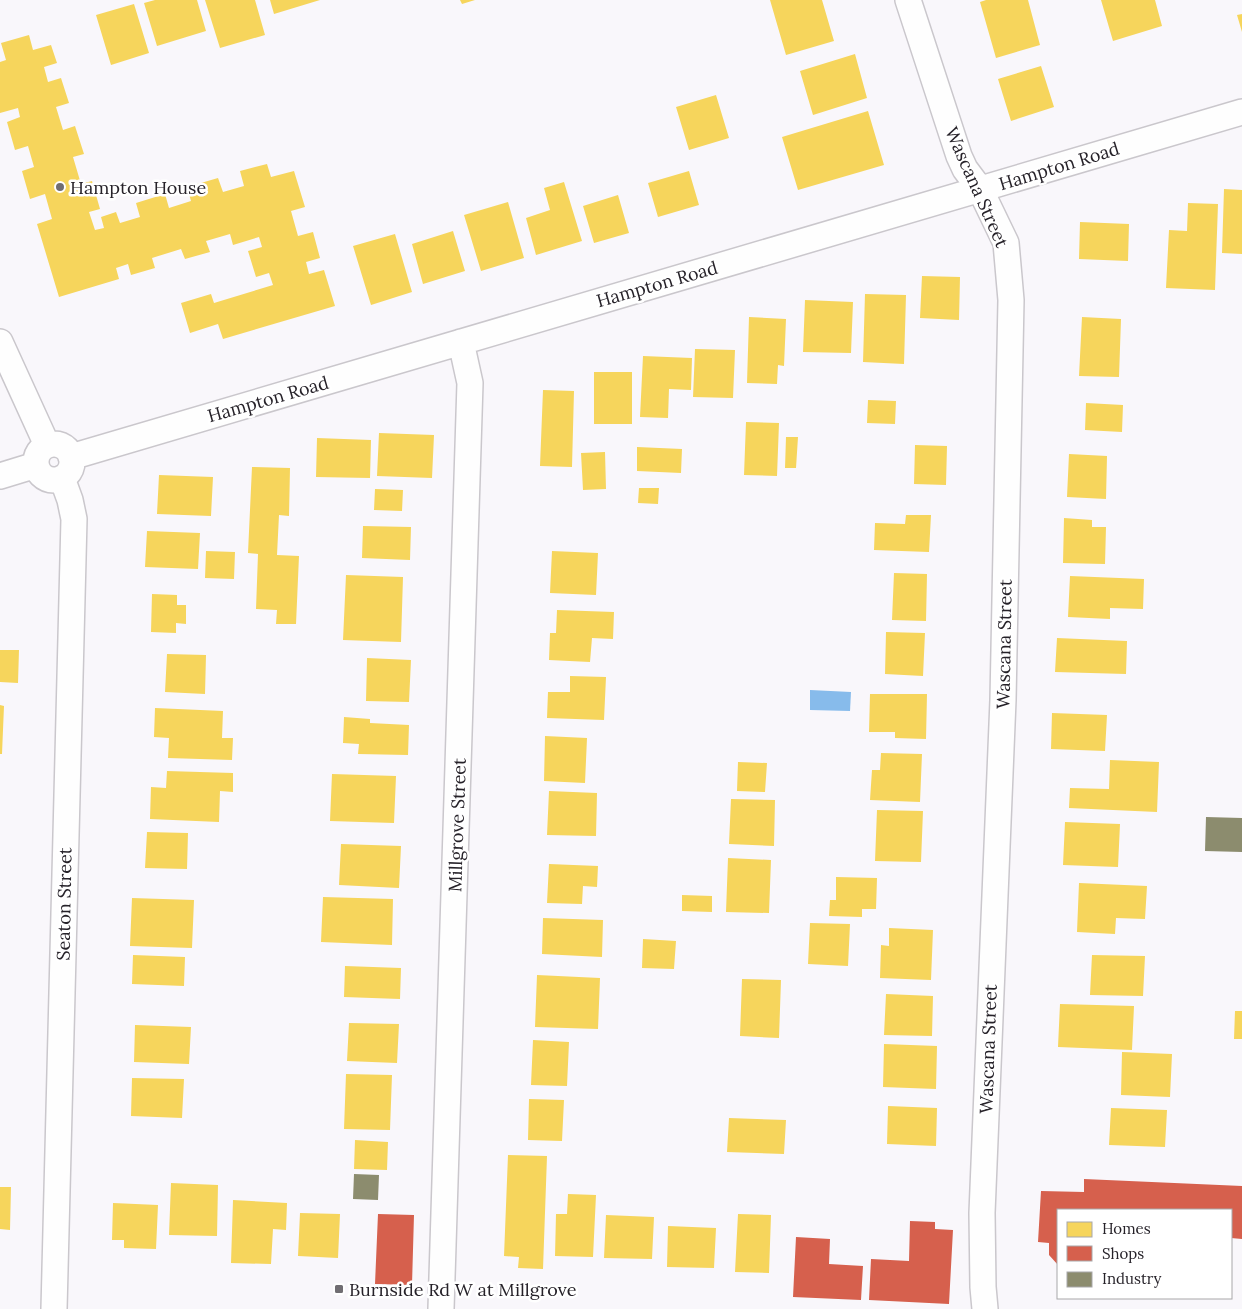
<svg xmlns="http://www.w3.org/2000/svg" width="1242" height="1309" viewBox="0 0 1242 1309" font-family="Lora,serif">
<rect width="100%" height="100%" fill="#f9f7fb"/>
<path fill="#87bbeb" d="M 810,690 L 851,692 L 850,711 L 810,710 Z"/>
<path fill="#f6d55c" d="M 155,0 L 197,0 L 206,31 L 157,46 L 144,3 Z
M 205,0 L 255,0 L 265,35 L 220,48 Z
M 270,0 L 320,0 L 274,14 Z
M 460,0 L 475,0 L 462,4 Z
M 770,0 L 822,0 L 834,41 L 786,55 Z
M 986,0 L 1028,0 L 1040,45 L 996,58 L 980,2 Z
M 1101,0 L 1155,0 L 1162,26 L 1113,41 Z
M 134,4 L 149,53 L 111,65 L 96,15 Z
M 1242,14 L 1242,32 L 1237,15 Z
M 29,35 L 33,50 L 51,45 L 57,63 L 44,67 L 48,82 L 61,78 L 69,103 L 56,107 L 63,130 L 75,126 L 84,154 L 73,157 L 81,184 L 92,181 L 100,209 L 89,212 L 95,230 L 104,228 L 101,217 L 116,212 L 120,223 L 140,217 L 136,203 L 165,194 L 169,208 L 191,201 L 187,187 L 218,178 L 223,192 L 244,186 L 240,171 L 267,164 L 271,177 L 294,171 L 305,207 L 291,211 L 298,236 L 313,232 L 320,258 L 306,262 L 309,274 L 324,270 L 335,306 L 223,339 L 218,324 L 190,333 L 181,303 L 211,294 L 214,303 L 273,285 L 269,273 L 256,277 L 248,251 L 262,247 L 259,237 L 233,245 L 230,234 L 206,241 L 210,252 L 185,259 L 181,249 L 152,258 L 155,268 L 131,275 L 128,264 L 116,268 L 119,279 L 59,297 L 37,224 L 52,219 L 45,194 L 30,199 L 22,171 L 34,167 L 28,146 L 15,150 L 7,122 L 20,117 L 18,108 L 0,113 L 0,62 L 6,60 L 1,43 Z
M 855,54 L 867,98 L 813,115 L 800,71 Z
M 1041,66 L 1054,107 L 1011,121 L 998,79 Z
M 716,95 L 729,138 L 689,150 L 676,107 Z
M 868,111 L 884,165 L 798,190 L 782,137 Z
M 689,171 L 699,205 L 658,217 L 648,183 Z
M 564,182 L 582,241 L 536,255 L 526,218 L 550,210 L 544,188 Z
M 1224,189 L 1242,190 L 1242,254 L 1222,253 Z
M 618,195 L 629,233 L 594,243 L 583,206 Z
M 508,202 L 524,258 L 481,271 L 464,215 Z
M 1188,203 L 1218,204 L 1215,290 L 1166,288 L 1169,230 L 1187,231 Z
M 1080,222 L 1129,224 L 1128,261 L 1079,259 Z
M 453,231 L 465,271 L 423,284 L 412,244 Z
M 395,234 L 412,292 L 371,305 L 353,246 Z
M 922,276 L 960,277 L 959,320 L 920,318 Z
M 865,294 L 906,295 L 904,364 L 863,362 Z
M 805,300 L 853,302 L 851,353 L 803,352 Z
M 749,317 L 786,319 L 784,366 L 778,365 L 777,384 L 747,383 Z
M 1082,317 L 1121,319 L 1119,377 L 1079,376 Z
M 695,349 L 735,350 L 733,398 L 693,397 Z
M 643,356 L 692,358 L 691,390 L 669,389 L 668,418 L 640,417 Z
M 594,372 L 632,372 L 632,424 L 594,424 Z
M 543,390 L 574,391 L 572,467 L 540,466 Z
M 868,400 L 896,401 L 895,424 L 867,423 Z
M 1086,403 L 1123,405 L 1122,432 L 1085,430 Z
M 746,422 L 779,423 L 777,476 L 744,475 Z
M 379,433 L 434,435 L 432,478 L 377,476 Z
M 786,437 L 798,437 L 796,468 L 785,468 Z
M 317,438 L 371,440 L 370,478 L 316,477 Z
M 915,445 L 947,446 L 946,485 L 914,484 Z
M 637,447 L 682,449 L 681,473 L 637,471 Z
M 605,452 L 606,489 L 583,490 L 581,453 Z
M 1069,454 L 1107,456 L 1106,499 L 1067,497 Z
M 252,467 L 290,468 L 289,516 L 279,515 L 277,555 L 299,556 L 296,624 L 276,624 L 277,610 L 256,609 L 258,554 L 248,553 Z
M 159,475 L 213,477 L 211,516 L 157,514 Z
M 639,488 L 659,488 L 658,504 L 638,503 Z
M 375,489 L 403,490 L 402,511 L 374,510 Z
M 906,515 L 931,515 L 929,552 L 874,550 L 875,523 L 905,524 Z
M 1064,518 L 1092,520 L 1092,527 L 1106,527 L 1105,564 L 1063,563 Z
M 363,526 L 411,527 L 410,560 L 362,558 Z
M 147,531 L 200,533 L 198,569 L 145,567 Z
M 206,551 L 235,552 L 234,579 L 205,578 Z
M 552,551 L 598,553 L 596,595 L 550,593 Z
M 894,573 L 927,574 L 926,621 L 892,620 Z
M 346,575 L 403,577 L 401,642 L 343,640 Z
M 1070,576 L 1144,579 L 1143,609 L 1110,608 L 1110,619 L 1068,617 Z
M 152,594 L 177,595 L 177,605 L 186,605 L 186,624 L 176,623 L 176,633 L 151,632 Z
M 557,610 L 614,612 L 613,639 L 592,638 L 590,662 L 549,660 L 550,633 L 556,633 Z
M 886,632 L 925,633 L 923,676 L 885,674 Z
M 1057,638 L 1127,641 L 1126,674 L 1055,672 Z
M 0,650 L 19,650 L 18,683 L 0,682 Z
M 167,654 L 206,655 L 205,694 L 165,692 Z
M 367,658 L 411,660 L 409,702 L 366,701 Z
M 570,676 L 606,677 L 604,720 L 547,718 L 548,692 L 570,692 Z
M 870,694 L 927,694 L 926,739 L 895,738 L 895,732 L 869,732 Z
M 0,705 L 4,706 L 2,754 L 0,754 Z
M 155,708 L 223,711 L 222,738 L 233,738 L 232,760 L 168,758 L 169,738 L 154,737 Z
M 1052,713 L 1107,715 L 1105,751 L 1051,749 Z
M 344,717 L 370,719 L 370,723 L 409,725 L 408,755 L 358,754 L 359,744 L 343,743 Z
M 545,736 L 587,738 L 585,783 L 544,781 Z
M 881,753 L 922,754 L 920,802 L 870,800 L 872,770 L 880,770 Z
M 1110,760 L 1159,762 L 1157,812 L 1069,808 L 1070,788 L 1109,789 Z
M 738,762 L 767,763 L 765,792 L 737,791 Z
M 167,771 L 233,773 L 233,792 L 220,791 L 219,822 L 150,819 L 151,787 L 166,788 Z
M 332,774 L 396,776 L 394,823 L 330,821 Z
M 549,791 L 597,793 L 596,836 L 547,835 Z
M 731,799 L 775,800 L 774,846 L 729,844 Z
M 877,810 L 923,811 L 921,862 L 875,861 Z
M 1065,822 L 1120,824 L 1118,867 L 1063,865 Z
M 147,832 L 188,833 L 187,869 L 145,868 Z
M 341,844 L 401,846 L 399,888 L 339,885 Z
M 728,858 L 771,860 L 769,913 L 726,912 Z
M 549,864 L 598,866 L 597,887 L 583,886 L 582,904 L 547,903 Z
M 836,877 L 877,878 L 876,909 L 862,909 L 862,917 L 829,916 L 830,900 L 836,900 Z
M 1079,883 L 1147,886 L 1145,919 L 1116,918 L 1115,934 L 1077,932 Z
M 682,895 L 712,896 L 712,912 L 682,911 Z
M 323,897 L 393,899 L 392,945 L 321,942 Z
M 132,898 L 194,900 L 192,948 L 130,946 Z
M 543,918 L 603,920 L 602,957 L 542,954 Z
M 810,923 L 850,924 L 848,966 L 808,964 Z
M 889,928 L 933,930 L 931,980 L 880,978 L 881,945 L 889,946 Z
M 643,939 L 676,941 L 674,969 L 642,968 Z
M 133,955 L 185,957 L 184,986 L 132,984 Z
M 1092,955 L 1145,956 L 1143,996 L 1090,995 Z
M 345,966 L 401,968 L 400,999 L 344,997 Z
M 537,975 L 600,978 L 598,1029 L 535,1027 Z
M 742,979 L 781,980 L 779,1038 L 740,1036 Z
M 886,994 L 933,996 L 932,1036 L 884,1035 Z
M 1060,1004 L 1134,1006 L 1132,1050 L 1058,1047 Z
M 1235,1011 L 1242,1011 L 1242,1039 L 1234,1039 Z
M 349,1023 L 399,1024 L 397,1063 L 347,1061 Z
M 135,1025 L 191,1027 L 189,1064 L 134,1062 Z
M 533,1040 L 569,1042 L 567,1086 L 531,1085 Z
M 884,1044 L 937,1046 L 936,1089 L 883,1087 Z
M 1122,1052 L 1172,1054 L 1170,1097 L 1121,1095 Z
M 346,1074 L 392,1075 L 390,1130 L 344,1129 Z
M 132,1078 L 184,1079 L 182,1118 L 131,1116 Z
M 529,1099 L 564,1100 L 562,1141 L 528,1140 Z
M 888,1106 L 937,1108 L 936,1146 L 887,1144 Z
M 1111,1108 L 1167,1110 L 1165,1147 L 1109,1145 Z
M 729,1118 L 786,1120 L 784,1154 L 727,1152 Z
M 355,1140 L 388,1142 L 387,1170 L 354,1169 Z
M 508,1155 L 547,1156 L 543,1269 L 518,1268 L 519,1257 L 504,1256 Z
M 171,1183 L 218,1185 L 217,1236 L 169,1235 Z
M 0,1187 L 11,1187 L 10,1230 L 0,1229 Z
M 568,1194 L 596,1195 L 593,1257 L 555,1256 L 556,1214 L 567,1214 Z
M 233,1200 L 287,1203 L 286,1230 L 273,1229 L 271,1264 L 231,1263 Z
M 113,1203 L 158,1205 L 156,1249 L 124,1248 L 124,1240 L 112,1240 Z
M 300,1213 L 340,1214 L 338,1258 L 298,1256 Z
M 738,1214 L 771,1215 L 769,1273 L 735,1272 Z
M 606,1215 L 654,1217 L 652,1259 L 604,1258 Z
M 668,1226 L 716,1228 L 714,1268 L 667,1267 Z"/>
<path fill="#d6604d" d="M 1084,1179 L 1242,1186 L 1242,1239 L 1231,1238 L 1231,1210 L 1058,1210 L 1058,1265 L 1049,1255 L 1049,1243 L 1038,1242 L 1041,1191 L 1084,1192 Z
M 378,1214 L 414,1215 L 412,1285 L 375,1284 Z
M 910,1221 L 935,1222 L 935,1229 L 953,1230 L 949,1304 L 869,1300 L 871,1259 L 909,1261 Z
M 796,1237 L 830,1239 L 829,1264 L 863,1266 L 861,1300 L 793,1297 Z"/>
<path fill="#8c8c6e" d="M 1206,817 L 1242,818 L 1242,852 L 1205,851 Z
M 354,1174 L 379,1175 L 378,1200 L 353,1199 Z"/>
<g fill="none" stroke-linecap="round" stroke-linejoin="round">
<defs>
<path id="minor" d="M 908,0 L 959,156 L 965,169 L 980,189 L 1006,243 L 1011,300 L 1003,700 L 982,1213 L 983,1287 L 985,1309
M 0,342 L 47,445
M36 462a18 18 0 1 1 36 0a18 18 0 1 1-36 0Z
M 71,457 L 1242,112
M 0,476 L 36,465
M 54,1309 L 74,519 L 70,500 L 62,478
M 441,1309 L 470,383 L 461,342"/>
</defs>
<use href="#minor" stroke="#cac7cc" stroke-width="28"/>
<use href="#minor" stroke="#fefefe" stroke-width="25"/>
</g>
<g fill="#706d72" stroke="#fff" stroke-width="2">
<circle cx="60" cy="187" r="5"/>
<rect x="334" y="1284" width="10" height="10" rx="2.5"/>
</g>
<g text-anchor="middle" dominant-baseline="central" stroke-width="5" stroke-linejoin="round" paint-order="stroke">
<g font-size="18" fill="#262229" stroke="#fff">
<text transform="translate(1059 166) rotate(-17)">Hampton Road</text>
<text transform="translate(977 187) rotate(66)">Wascana Street</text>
<text transform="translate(657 284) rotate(-16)">Hampton Road</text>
<text transform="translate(268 399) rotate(-16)">Hampton Road</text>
<text transform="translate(1004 644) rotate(-89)">Wascana Street</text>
<text transform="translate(457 825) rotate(-88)">Millgrove Street</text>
<text transform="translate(64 904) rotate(-89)">Seaton Street</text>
<text transform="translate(988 1049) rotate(-88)">Wascana Street</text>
</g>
<g font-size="18" fill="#262229" stroke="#fff" text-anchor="start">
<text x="70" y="187">Hampton House</text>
<text x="349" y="1289">Burnside Rd W at Millgrove</text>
</g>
</g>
<rect x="1057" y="1209" width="175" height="90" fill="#ffffff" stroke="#a8a7a9"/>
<rect x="1067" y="1222" width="25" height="15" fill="#f6d55c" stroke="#a8a7a9"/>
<text x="1102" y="1234" font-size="15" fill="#262229">Homes</text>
<rect x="1067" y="1246" width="25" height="15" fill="#d6604d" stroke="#a8a7a9"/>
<text x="1102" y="1259" font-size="15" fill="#262229">Shops</text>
<rect x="1067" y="1272" width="25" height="15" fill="#8c8c6e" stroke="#a8a7a9"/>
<text x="1102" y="1284" font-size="15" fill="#262229">Industry</text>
</svg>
